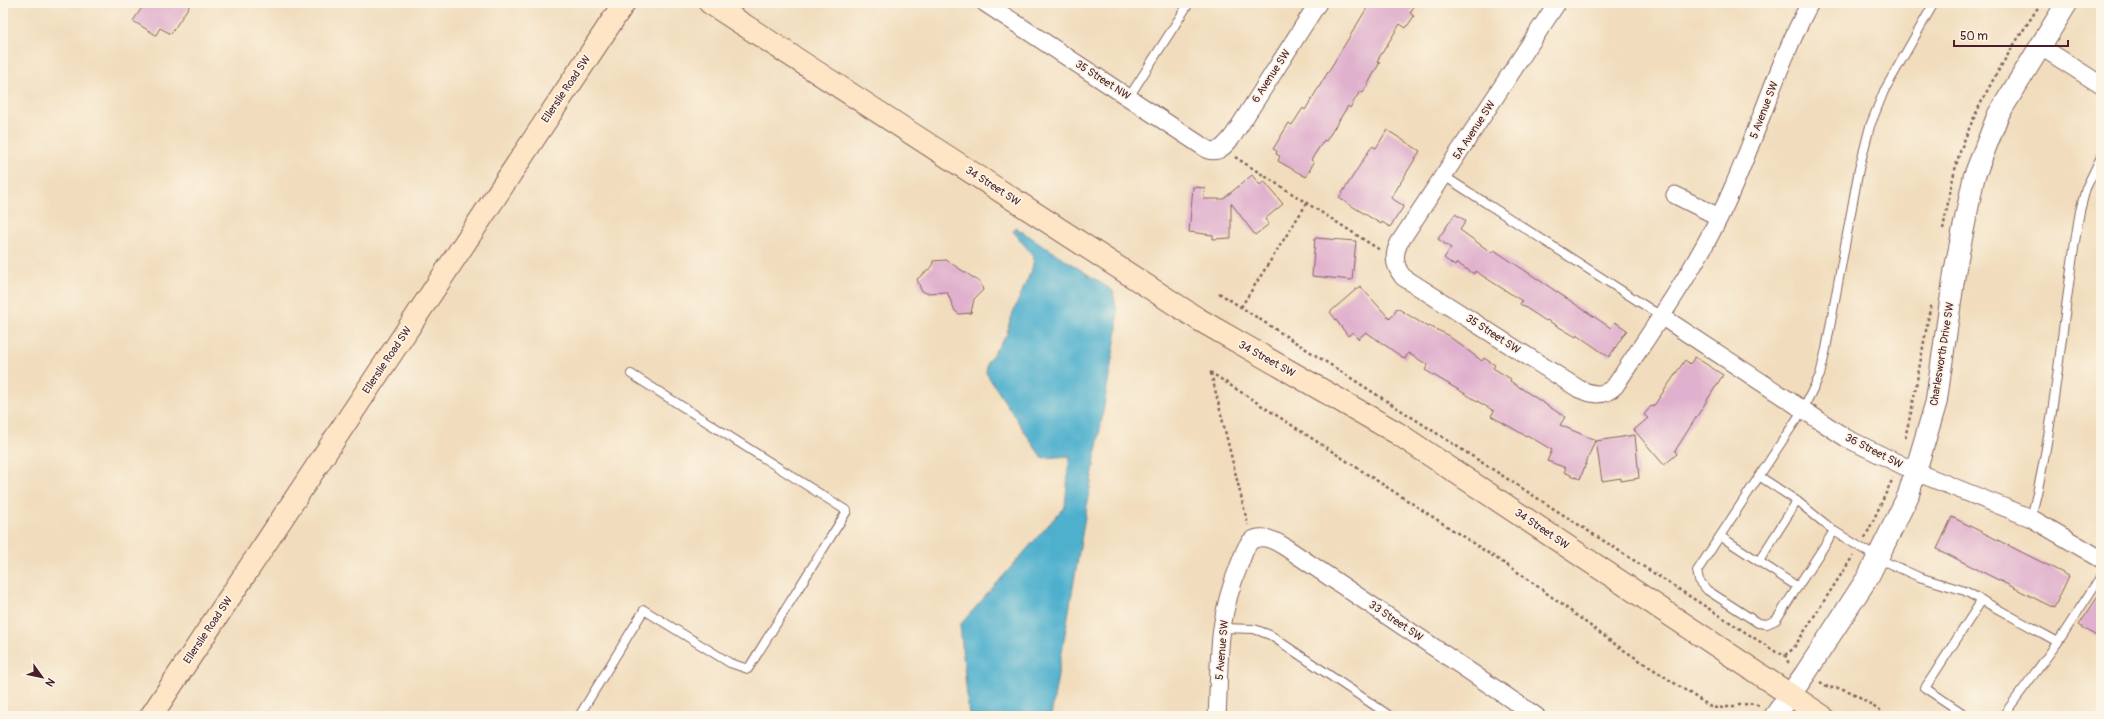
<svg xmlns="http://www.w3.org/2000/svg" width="2104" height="719" viewBox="0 0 2104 719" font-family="Pangolin,sans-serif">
<rect width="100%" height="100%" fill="#fcf5e5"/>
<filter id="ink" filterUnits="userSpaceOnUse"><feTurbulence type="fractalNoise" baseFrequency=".025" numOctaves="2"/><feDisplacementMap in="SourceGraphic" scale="8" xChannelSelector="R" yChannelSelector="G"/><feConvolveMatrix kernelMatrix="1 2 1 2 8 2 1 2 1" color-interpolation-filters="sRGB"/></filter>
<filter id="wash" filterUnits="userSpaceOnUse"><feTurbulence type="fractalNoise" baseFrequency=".012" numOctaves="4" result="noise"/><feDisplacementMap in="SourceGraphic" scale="16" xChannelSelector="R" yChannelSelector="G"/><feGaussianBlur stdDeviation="0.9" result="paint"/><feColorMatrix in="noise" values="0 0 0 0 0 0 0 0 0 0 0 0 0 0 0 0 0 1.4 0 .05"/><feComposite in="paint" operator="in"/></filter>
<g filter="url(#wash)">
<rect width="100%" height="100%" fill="#f1ddbd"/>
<path fill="#4fb0ce" stroke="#4c687c" d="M 1015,227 L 1113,291 L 1117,312 L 1117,330 L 1051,716 L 969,716 L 960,625 L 1065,506 L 1070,456 L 1042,458 L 986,373 L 987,363 L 1007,334 L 1010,319 L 1032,269 L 1034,257 L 1013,231 Z"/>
<g id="blocks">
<path fill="#e0b1ce" d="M 145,3 L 191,3 L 171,34 L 160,28 L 156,35 L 133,21 Z
M 1370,3 L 1416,3 L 1410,13 L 1414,16 L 1406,28 L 1400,24 L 1377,61 L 1380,62 L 1363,93 L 1360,91 L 1350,108 L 1348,106 L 1326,141 L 1324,140 L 1311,160 L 1314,162 L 1306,177 L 1278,161 L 1280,156 L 1276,154 L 1277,151 L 1273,149 L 1289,123 L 1292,125 L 1303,108 L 1305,110 Z
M 1387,130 L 1420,151 L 1391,198 L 1404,206 L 1390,227 L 1382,222 L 1381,224 L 1339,198 L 1372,146 L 1376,148 Z
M 1252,175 L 1260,185 L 1264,181 L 1283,204 L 1265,219 L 1269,224 L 1255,235 L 1231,203 L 1231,238 L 1213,239 L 1213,235 L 1189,232 L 1193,187 L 1205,188 L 1204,199 L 1223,199 Z
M 1455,214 L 1466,221 L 1460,230 L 1492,253 L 1494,250 L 1611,328 L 1615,322 L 1627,330 L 1609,357 L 1577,335 L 1576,337 L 1547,320 L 1546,321 L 1520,304 L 1522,301 L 1475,271 L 1474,274 L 1457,263 L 1455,266 L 1444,258 L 1451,248 L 1438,239 Z
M 1315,238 L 1356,241 L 1352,280 L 1312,276 Z
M 946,260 L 980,282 L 983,290 L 974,299 L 971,313 L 959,314 L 955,311 L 947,292 L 926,293 L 921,290 L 917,279 L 932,267 L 933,261 Z
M 1360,286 L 1390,319 L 1397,308 L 1428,327 L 1429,326 L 1446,334 L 1482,361 L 1484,358 L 1495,365 L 1493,368 L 1511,379 L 1510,381 L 1565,417 L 1560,425 L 1595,440 L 1580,479 L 1564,472 L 1566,468 L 1547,461 L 1552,450 L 1527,435 L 1526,436 L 1491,416 L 1494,411 L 1425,370 L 1428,365 L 1408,353 L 1405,359 L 1366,332 L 1358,339 L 1353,332 L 1348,336 L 1330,312 Z
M 1695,357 L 1723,375 L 1675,451 L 1677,454 L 1664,465 L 1634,430 L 1648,418 L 1644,415 L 1651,406 L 1653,407 L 1685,360 L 1690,364 Z
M 1635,435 L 1639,478 L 1621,481 L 1621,478 L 1602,481 L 1596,441 Z
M 1952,517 L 2069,576 L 2054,608 L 1937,549 Z
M 2101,592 L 2101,639 L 2079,625 Z"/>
</g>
</g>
<g filter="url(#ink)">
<use href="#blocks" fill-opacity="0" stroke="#84625e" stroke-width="1"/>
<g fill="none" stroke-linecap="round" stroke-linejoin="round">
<defs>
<path id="service" d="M 1129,97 L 1189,3
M 1444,176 L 1661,316
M 1759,476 L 1797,501 L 1834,531 L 1879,559 L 1919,577 L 1965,591 L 2058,642 L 2101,576
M 2031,518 C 2057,418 2062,313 2080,211 L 2086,188 L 2101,157
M 1834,531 L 1776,620 L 1767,624 L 1758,623 L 1707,590 L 1699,580 L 1697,571 L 1802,411 L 1820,375 L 1826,349 L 1859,169 L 1870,126 L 1884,91 L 1934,3
M 1720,536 L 1798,587
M 1759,561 L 1797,501
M 1222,628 L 1254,629 L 1270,635 L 1390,716
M 579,716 L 644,610 L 730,663 L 748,669 L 847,511 L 631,374
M 1967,716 L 1925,688 L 1982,600
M 2003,716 L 2058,642"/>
<path id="minor" d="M 985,3 L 1208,150 C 1221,153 1225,145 1233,136 L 1318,3
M 1557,3 L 1399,243 C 1393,255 1394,266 1403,277 L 1579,389 C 1593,395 1604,397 1615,386 C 1657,322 1704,257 1734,185 C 1760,125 1779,61 1810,3
M 2040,46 L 2101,85
M 1675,195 L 1719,217
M 1661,316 L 1846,438 L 1916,472 L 2031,518 L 2101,559
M 1217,716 C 1219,687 1218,656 1222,628 C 1225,606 1232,583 1240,563 C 1243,556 1245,546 1251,541 C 1262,533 1276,541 1285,547 L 1536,716"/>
<path id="tertiary" d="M 1775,716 L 1805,674 L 1868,577 L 1908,496 L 1936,403 L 1955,270 L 1974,177 L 1998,115 L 2067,3"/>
<path id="secondary" d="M 710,3 L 1198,319 L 1397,433 L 1822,716
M 151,716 L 624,3"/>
</defs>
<use href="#service" stroke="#84625e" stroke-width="10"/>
<use href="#minor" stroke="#84625e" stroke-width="19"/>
<use href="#tertiary" stroke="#84625e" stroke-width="23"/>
<use href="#secondary" stroke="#84625e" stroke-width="24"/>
<path stroke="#84625e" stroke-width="2.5" stroke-dasharray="3 3" stroke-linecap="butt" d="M 1235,157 L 1380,250
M 1943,229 C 1948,204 1952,177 1960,152 C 1979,98 2010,50 2041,3
M 1219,293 L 1776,652 L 1785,655 L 1789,664
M 1241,307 L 1307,203
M 1210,372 L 1525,577 L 1616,645 L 1711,707 C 1727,711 1748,699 1760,706
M 1211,373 L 1248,525
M 1905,438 L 1912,408 L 1931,303
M 1865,538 L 1893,478
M 1785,655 L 1793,649 L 1853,556
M 1820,682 L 1830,688 C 1847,684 1873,707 1887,716"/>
<use href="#service" stroke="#fff" stroke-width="8"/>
<use href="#minor" stroke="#fff" stroke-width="17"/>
<use href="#tertiary" stroke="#fff" stroke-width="21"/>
<use href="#secondary" stroke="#fde5c5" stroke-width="22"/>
</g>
</g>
<g text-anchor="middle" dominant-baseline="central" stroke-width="3.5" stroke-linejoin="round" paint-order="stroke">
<g font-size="11" fill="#4a1f2b" stroke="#fcf5e5">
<text transform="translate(1271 76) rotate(-57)">6 Avenue SW</text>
<text transform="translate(1103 80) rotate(33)">35 Street NW</text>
<text transform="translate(566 89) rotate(-56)">Ellerslie Road SW</text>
<text transform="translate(1764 110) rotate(-69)">5 Avenue SW</text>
<text transform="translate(1474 130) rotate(-57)">5A Avenue SW</text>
<text transform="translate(993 186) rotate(33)">34 Street SW</text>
<text transform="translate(1493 334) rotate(33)">35 Street SW</text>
<text transform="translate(1942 354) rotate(-81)">Charlesworth Drive SW</text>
<text transform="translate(1267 359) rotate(29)">34 Street SW</text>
<text transform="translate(387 360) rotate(-56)">Ellerslie Road SW</text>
<text transform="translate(1874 451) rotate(27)">36 Street SW</text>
<text transform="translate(1542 529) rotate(34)">34 Street SW</text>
<text transform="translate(1396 621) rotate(34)">33 Street SW</text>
<text transform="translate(208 630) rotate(-56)">Ellerslie Road SW</text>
<text transform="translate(1222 650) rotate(-85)">5 Avenue SW</text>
</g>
</g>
<rect width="2104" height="719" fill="none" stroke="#fcf5e5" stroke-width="16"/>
<g transform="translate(42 677) rotate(123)" stroke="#fcf5e5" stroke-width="3" paint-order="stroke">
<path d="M0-3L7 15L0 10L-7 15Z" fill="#4a1f2b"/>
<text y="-6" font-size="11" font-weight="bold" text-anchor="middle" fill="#4a1f2b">N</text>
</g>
<path d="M1954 40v6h114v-6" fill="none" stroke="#4a1f2b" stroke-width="2"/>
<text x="1960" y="40" font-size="12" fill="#4a1f2b" stroke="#fcf5e5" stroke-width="3" paint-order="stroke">50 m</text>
</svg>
